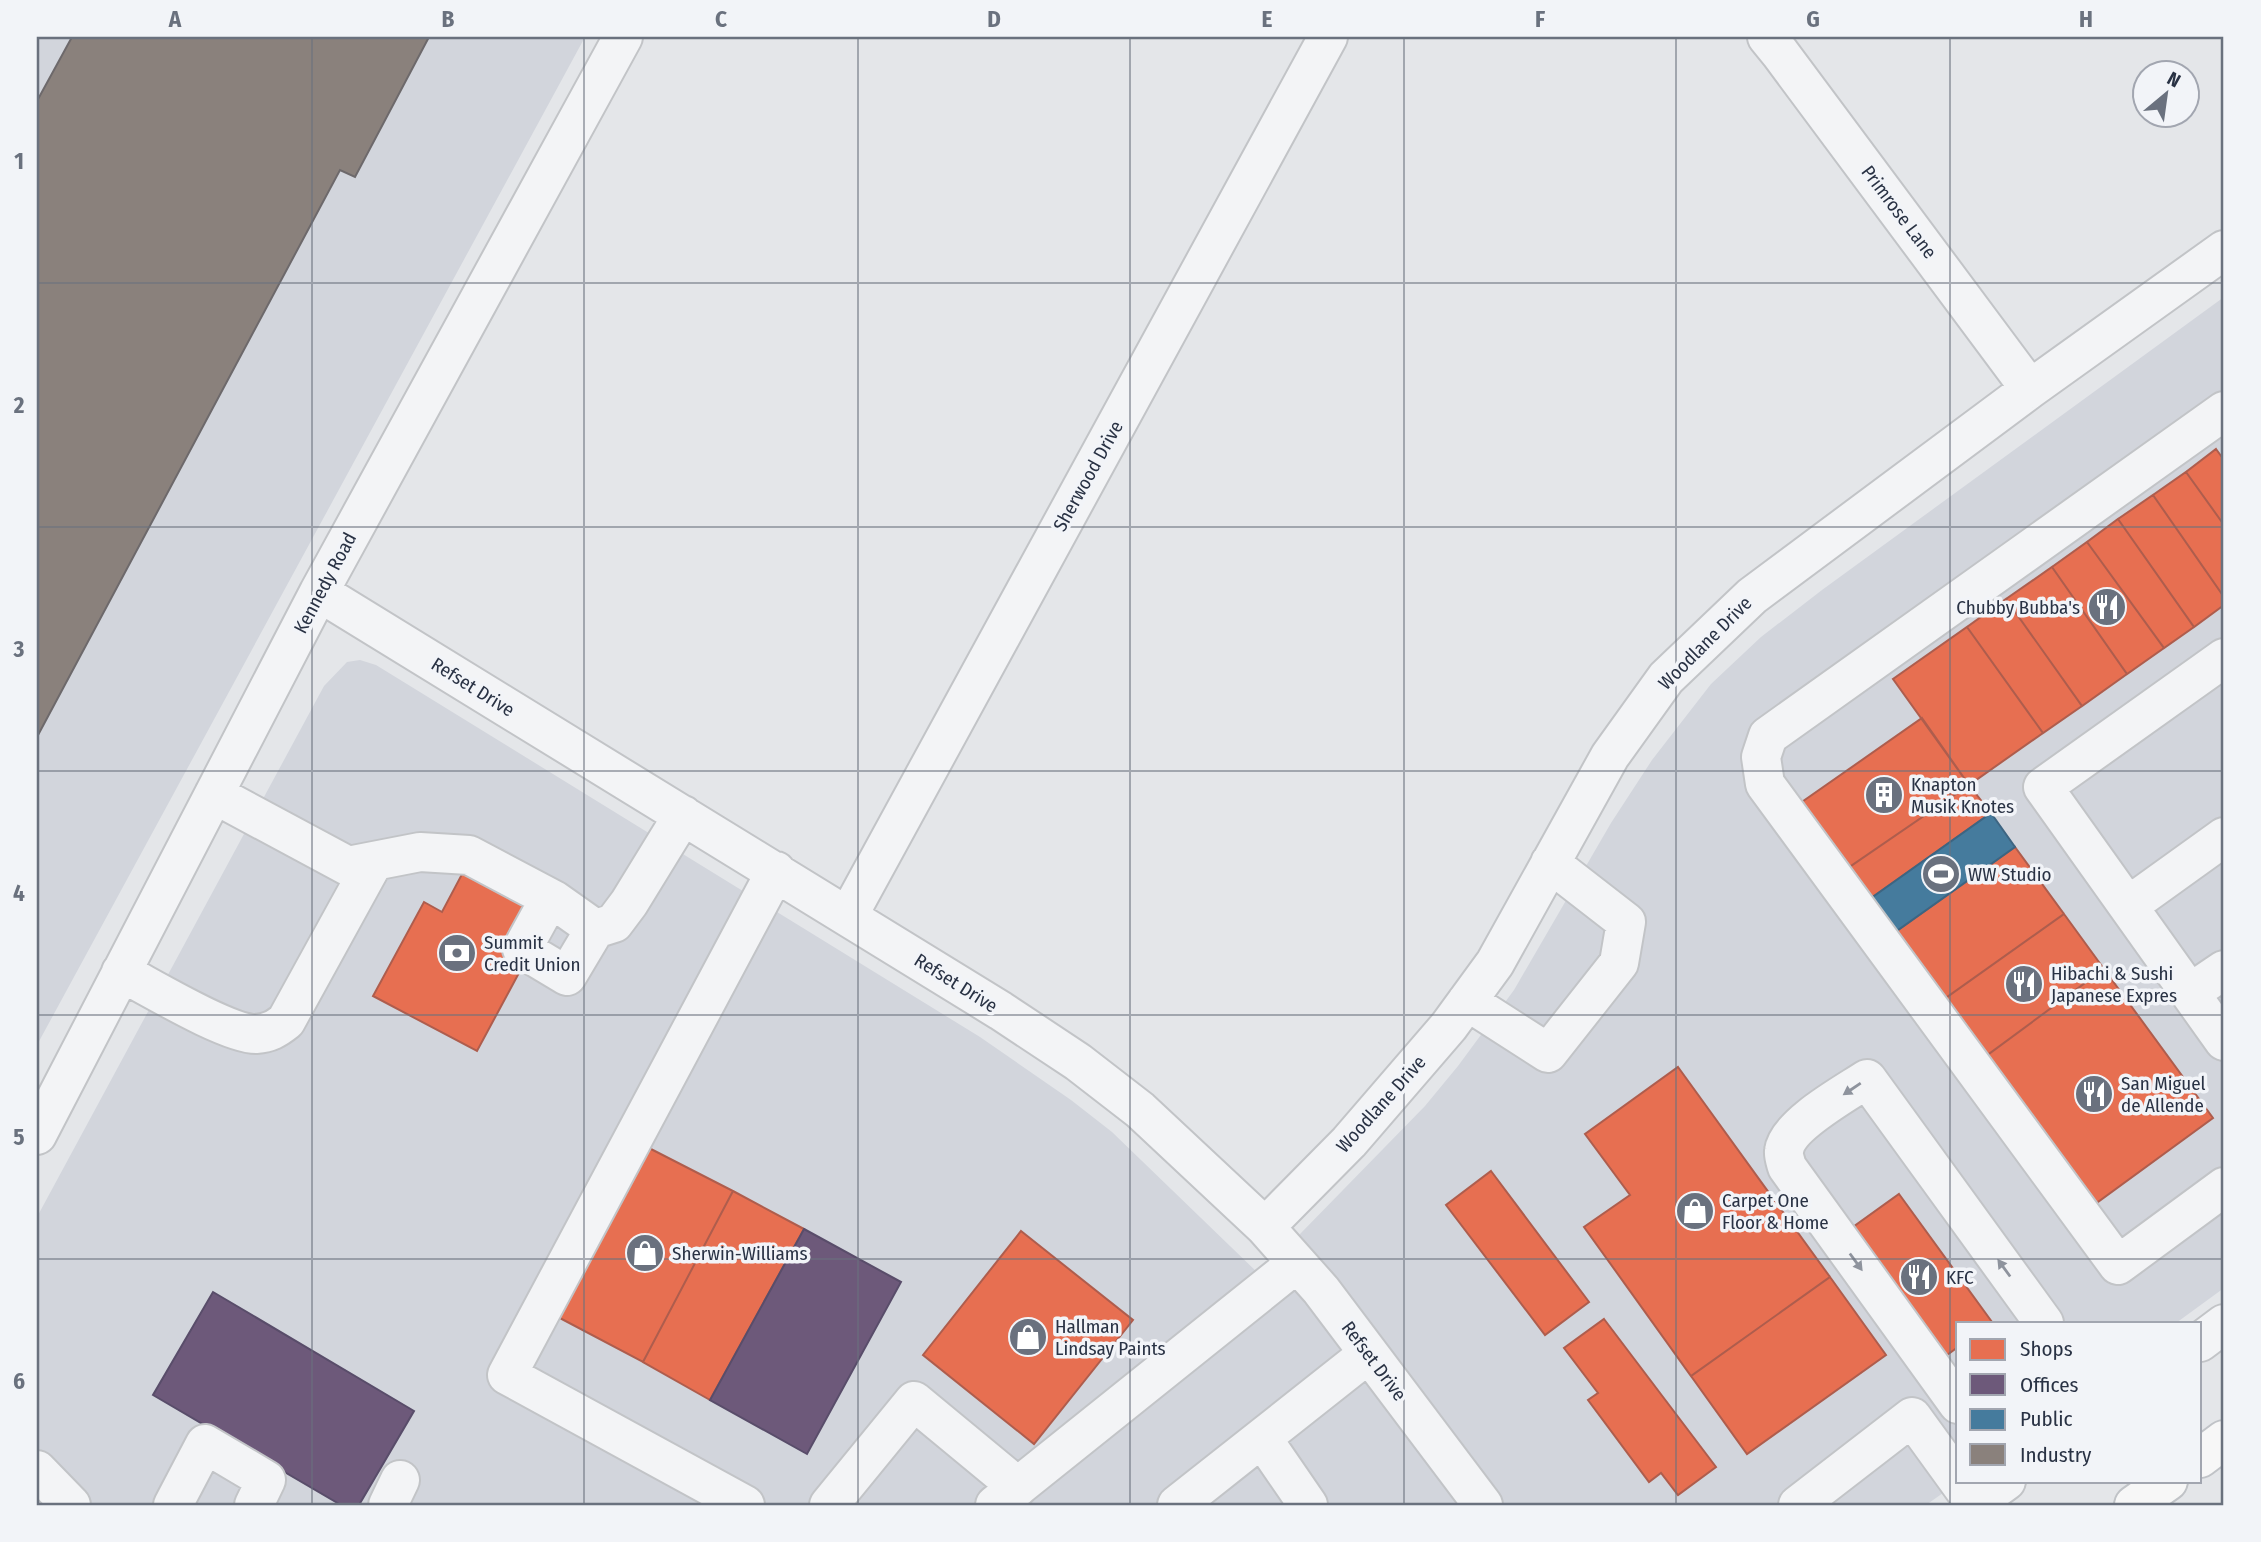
<svg xmlns="http://www.w3.org/2000/svg" width="2261" height="1542" viewBox="0 0 2261 1542" font-family="'Fira Sans Condensed',sans-serif">
<rect width="100%" height="100%" fill="#e4e6e9"/>
<path fill="#d2d5dc" d="M 37,37 L 585,37 L 37,1045 Z
M 2224,297 L 2224,1288 L 2176,1323 L 1958,1323 L 1960,1481 L 1926,1505 L 37,1505 L 37,1217 L 324,686 L 347,662 L 360,660 L 376,665 L 980,1037 L 1071,1100 L 1112,1132 L 1260,1275 L 1425,1106 L 1458,1066 L 1514,990 L 1611,823 L 1652,760 L 1711,684 L 1761,637 L 1822,590 Z"/>
<path fill="#e76f51" stroke="#ae5d4d" stroke-width="2" d="M 2216,449 L 2224,460 L 2224,525 L 2186,472 Z
M 2186,472 L 2224,525 L 2224,597 L 2153,495 Z
M 2153,495 L 2224,597 L 2224,605 L 2194,627 L 2118,519 Z
M 2118,519 L 2194,627 L 2164,648 L 2087,542 Z
M 2087,542 L 2164,648 L 2127,674 L 2052,567 Z
M 2052,567 L 2127,674 L 2082,706 L 2006,599 Z
M 2006,599 L 2082,706 L 2043,733 L 1967,627 Z
M 1967,627 L 2043,733 L 1969,785 L 1893,679 Z
M 1922,718 L 1969,785 L 1845,870 L 1799,804 Z
M 1969,785 L 1991,813 L 1867,901 L 1845,870 Z
M 2015,847 L 2064,914 L 1940,1002 L 1891,935 Z
M 469,861 L 534,895 L 527,958 L 477,1051 L 373,996 L 424,902 L 442,912 Z
M 2064,914 L 2104,969 L 1982,1059 L 1940,1002 Z
M 2104,969 L 2213,1118 L 2091,1207 L 1982,1059 Z
M 1678,1067 L 1830,1277 L 1691,1376 L 1584,1227 L 1630,1195 L 1585,1134 Z
M 647,1147 L 733,1191 L 643,1362 L 556,1316 Z
M 1491,1171 L 1589,1302 L 1545,1335 L 1446,1205 Z
M 733,1191 L 804,1229 L 710,1400 L 643,1362 Z
M 1899,1194 L 1992,1322 L 1958,1323 L 1958,1347 L 1940,1360 L 1846,1232 Z
M 1021,1231 L 1133,1320 L 1034,1444 L 923,1355 Z
M 1830,1277 L 1886,1355 L 1747,1454 L 1691,1376 Z
M 1604,1319 L 1716,1467 L 1678,1495 L 1661,1473 L 1649,1482 L 1588,1400 L 1598,1393 L 1564,1348 Z"/>
<path fill="#6d597a" stroke="#594d6a" stroke-width="2" d="M 804,1229 L 901,1282 L 807,1454 L 710,1400 Z
M 213,1292 L 414,1411 L 359,1505 L 341,1505 L 153,1395 Z"/>
<path fill="#457b9d" stroke="#3d6582" stroke-width="2" d="M 1991,813 L 2015,847 L 1891,935 L 1867,901 Z"/>
<path fill="#8a817c" stroke="#6d696b" stroke-width="2" d="M 72,37 L 429,37 L 355,177 L 340,170 L 37,737 L 37,101 Z"/>
<g fill="none" stroke-linecap="round" stroke-linejoin="round">
<defs>
<path id="minor" d="M 1767,37 L 1780,53 L 2030,389
M 2224,411 L 1768,736 L 1761,757 L 1765,784 L 2118,1265 L 2224,1187
M 319,592 L 1001,1011 L 1078,1062 L 1140,1110 L 1265,1227 L 1321,1290 L 1483,1505
M 2224,658 L 2043,787 L 2224,1041
M 214,794 L 348,866 L 420,852 L 469,855 L 554,900 L 595,929 L 614,923 L 629,903 L 683,815
M 550,898 L 522,949 L 567,976 L 595,929
M 2128,906 L 2224,837
M 848,916 L 1328,37
M 121,972 C 150,987 227,1034 256,1034 C 269,1033 276,1029 286,1021 L 374,861
M 2190,993 L 2224,970
M 1467,1001 L 1548,1053 L 1619,963 L 1626,922 L 1550,863
M 37,1135 L 319,592 L 623,37
M 1265,1227 L 1349,1142 L 1449,1026 L 1495,963 L 1610,756 L 1666,678 L 1752,596 L 2030,389 L 2224,250
M 2200,1342 L 2224,1324
M 1958,1404 L 1787,1167 C 1786,1163 1783,1155 1784,1151 C 1787,1125 1846,1093 1867,1079 L 2044,1323
M 1262,1438 L 1308,1505
M 37,1470 L 71,1505
M 173,1505 L 205,1444 L 266,1480 L 254,1505
M 388,1505 L 400,1480
M 745,1505 L 507,1375 L 776,871
M 829,1505 L 914,1401 L 1018,1487
M 995,1505 L 1297,1263
M 1177,1505 L 1368,1354
M 1798,1505 L 1912,1417 L 1975,1504
M 1973,1505 L 2006,1481"/>
<path id="major" d="M 2200,1458 L 2224,1440
M 2134,1505 L 2168,1481"/>
</defs>
<use href="#minor" stroke="#c2c4c7" stroke-width="42"/>
<use href="#major" stroke="#c0c3c7" stroke-width="42"/>
<use href="#minor" stroke="#f3f4f6" stroke-width="38"/>
<use href="#major" stroke="#f7f7f7" stroke-width="38"/>
</g>
<defs><path id="oneway-solid" d="M-6-.8H1V-3.2L6.5 0L1 3.2V.8H-6Z" transform="scale(1.75)"/></defs>
<g fill="#8e939d">
<use href="#oneway-solid" transform="translate(1852 1089) rotate(146)"/>
<use href="#oneway-solid" transform="translate(1856 1262) rotate(54)"/>
<use href="#oneway-solid" transform="translate(2004 1268) rotate(-126)"/>
</g>
<path fill="none" stroke="#6a717e" stroke-width="2" stroke-opacity="0.55" d="M 312,37 L 312,1505M 584,37 L 584,1505M 858,37 L 858,1505M 1130,37 L 1130,1505M 1404,37 L 1404,1505M 1676,37 L 1676,1505M 1950,37 L 1950,1505M 37,283 L 2224,283M 37,527 L 2224,527M 37,771 L 2224,771M 37,1015 L 2224,1015M 37,1259 L 2224,1259"/>
<defs>
<symbol id="restaurant-disc" viewBox="-11 -11 22 22"><circle r="9.5" fill="#6a717e" stroke="#f2f4f8"/><path d="M-5-6h1v4h1v-4h1v4h1v-4h1v5L-1.5 .5V6h-2V.5L-5-1ZM5-6V6H3V1.5H1.5Q1.5-4 5-6Z" fill="#fff"/></symbol>
<symbol id="building-disc" viewBox="-11 -11 22 22"><circle r="9.5" fill="#6a717e" stroke="#f2f4f8"/><path d="M-4-6H4V6H1V3H-1V6H-4ZM-2.5-4.3h1.7v1.8h-1.7ZM.8-4.3h1.7v1.8H.8ZM-2.5-1h1.7V.8h-1.7ZM.8-1h1.7V.8H.8Z" fill="#fff"/></symbol>
<symbol id="stadium-disc" viewBox="-11 -11 22 22"><circle r="9.5" fill="#6a717e" stroke="#f2f4f8"/><path d="M0-5a6.5 5 0 1 0 0 10a6.5 5 0 1 0 0-10ZM-3.5-1.8h7v3.6h-7Z" fill="#fff"/></symbol>
<symbol id="bank-disc" viewBox="-11 -11 22 22"><circle r="9.5" fill="#6a717e" stroke="#f2f4f8"/><path d="M-6-4H6V4H-6ZM0-2.3a2.3 2.3 0 1 0 0 4.6a2.3 2.3 0 1 0 0-4.6Z" fill="#fff"/></symbol>
<symbol id="shop-disc" viewBox="-11 -11 22 22"><circle r="9.5" fill="#6a717e" stroke="#f2f4f8"/><path d="M-5-2.5h2.3a2.7 3.5 0 0 1 5.4 0H5L5.5 6h-11ZM-1.5-2.5h3a1.5 2.3 0 0 0-3 0Z" fill="#fff"/></symbol>
</defs>
<g fill-rule="evenodd">
<use href="#restaurant-disc" x="2085" y="585" width="44" height="44"/>
<use href="#building-disc" x="1862" y="773" width="44" height="44"/>
<use href="#stadium-disc" x="1919" y="852" width="44" height="44"/>
<use href="#bank-disc" x="435" y="931" width="44" height="44"/>
<use href="#restaurant-disc" x="2002" y="962" width="44" height="44"/>
<use href="#restaurant-disc" x="2072" y="1072" width="44" height="44"/>
<use href="#shop-disc" x="1673" y="1189" width="44" height="44"/>
<use href="#shop-disc" x="623" y="1231" width="44" height="44"/>
<use href="#restaurant-disc" x="1897" y="1255" width="44" height="44"/>
<use href="#shop-disc" x="1006" y="1315" width="44" height="44"/>
</g>
<g text-anchor="middle" dominant-baseline="central" stroke-width="7" stroke-linejoin="round" paint-order="stroke">
<g font-size="19" fill="#293244" stroke="#f2f4f8">
<text transform="translate(1899 212) rotate(53)">Primrose Lane</text>
<text transform="translate(1088 476) rotate(-61)">Sherwood Drive</text>
<text transform="translate(325 583) rotate(-62)">Kennedy Road</text>
<text transform="translate(1705 643) rotate(-45)">Woodlane Drive</text>
<text transform="translate(473 687) rotate(32)">Refset Drive</text>
<text transform="translate(956 983) rotate(32)">Refset Drive</text>
<text transform="translate(1381 1104) rotate(-48)">Woodlane Drive</text>
<text transform="translate(1374 1361) rotate(53)">Refset Drive</text>
</g>
<g font-size="19" fill="#293244" stroke="#f2f4f8" text-anchor="start">
<text x="2080" y="607" text-anchor="end">Chubby Bubba's</text>
<text x="1911" y="784">Knapton<tspan x="1911" dy="22">Musik Knotes</tspan></text>
<text x="1968" y="874">WW Studio</text>
<text x="484" y="942">Summit<tspan x="484" dy="22">Credit Union</tspan></text>
<text x="2051" y="973">Hibachi &amp; Sushi<tspan x="2051" dy="22">Japanese Expres</tspan></text>
<text x="2121" y="1083">San Miguel<tspan x="2121" dy="22">de Allende</tspan></text>
<text x="1722" y="1200">Carpet One<tspan x="1722" dy="22">Floor &amp; Home</tspan></text>
<text x="672" y="1253">Sherwin-Williams</text>
<text x="1946" y="1277">KFC</text>
<text x="1055" y="1326">Hallman<tspan x="1055" dy="22">Lindsay Paints</tspan></text>
</g>
</g>
<rect width="2261" height="1542" fill="none" stroke="#f2f4f8" stroke-width="77"/>
<rect x="1956" y="1322" width="245" height="161" fill="#f2f4f8" stroke="#a2a6b0" stroke-width="2"/>
<rect x="1970" y="1339" width="35" height="21" fill="#e76f51" stroke="#a2a6b0" stroke-width="2"/>
<text x="2020" y="1356" font-size="21" fill="#293244">Shops</text>
<rect x="1970" y="1374" width="35" height="21" fill="#6d597a" stroke="#a2a6b0" stroke-width="2"/>
<text x="2020" y="1392" font-size="21" fill="#293244">Offices</text>
<rect x="1970" y="1409" width="35" height="21" fill="#457b9d" stroke="#a2a6b0" stroke-width="2"/>
<text x="2020" y="1426" font-size="21" fill="#293244">Public</text>
<rect x="1970" y="1444" width="35" height="21" fill="#8a817c" stroke="#a2a6b0" stroke-width="2"/>
<text x="2020" y="1462" font-size="21" fill="#293244">Industry</text>
<g transform="translate(2166 94) rotate(29)"><circle r="33" fill="#f2f4f8" stroke="#a2a6b0" stroke-width="2"/>
<path d="M0-5L12 26L0 18L-12 26Z" fill="#6a717e"/>
<text y="-10" font-size="19" font-weight="bold" text-anchor="middle" fill="#293244">N</text>
</g>
<rect x="38" y="38" width="2184" height="1466" fill="none" stroke="#6a717e" stroke-width="2.5"/>
<g font-size="23" text-anchor="middle" font-weight="bold" fill="#6a717e">
<text x="175" y="27">A</text>
<text x="448" y="27">B</text>
<text x="721" y="27">C</text>
<text x="994" y="27">D</text>
<text x="1267" y="27">E</text>
<text x="1540" y="27">F</text>
<text x="1813" y="27">G</text>
<text x="2086" y="27">H</text>
<text x="19" y="169">1</text>
<text x="19" y="413">2</text>
<text x="19" y="657">3</text>
<text x="19" y="901">4</text>
<text x="19" y="1145">5</text>
<text x="19" y="1389">6</text>
</g>
</svg>
